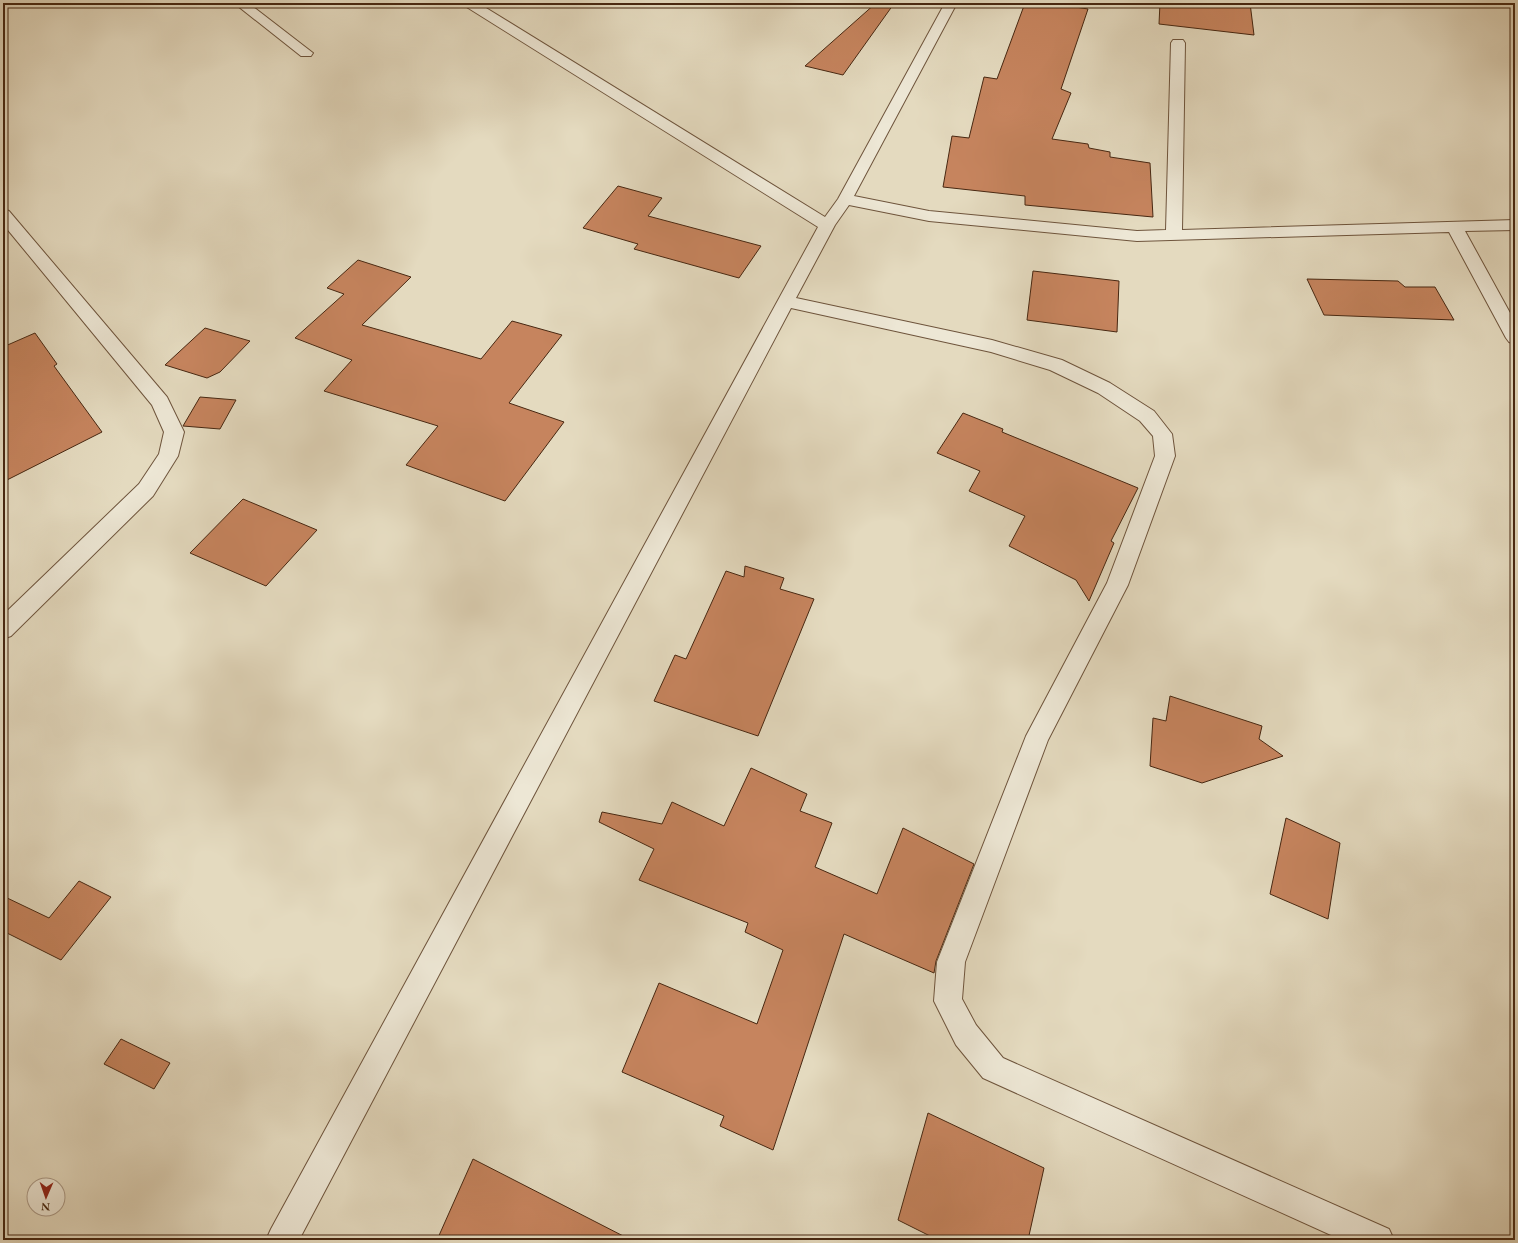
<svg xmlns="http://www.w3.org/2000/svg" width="1518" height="1243" viewBox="0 0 1518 1243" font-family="'EB Garamond',serif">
<rect width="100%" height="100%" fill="#e4dabf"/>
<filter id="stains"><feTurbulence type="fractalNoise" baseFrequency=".005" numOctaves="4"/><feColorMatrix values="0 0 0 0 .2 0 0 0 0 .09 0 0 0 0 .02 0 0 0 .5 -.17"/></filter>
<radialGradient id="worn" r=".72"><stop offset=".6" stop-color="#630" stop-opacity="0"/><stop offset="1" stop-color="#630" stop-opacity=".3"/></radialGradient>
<path fill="#c6845e" stroke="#472711" d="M 876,3 L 891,3 L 893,5 L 843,75 L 805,66 Z
M 1025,3 L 1051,3 L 1088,9 L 1061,89 L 1071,93 L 1052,139 L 1088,144 L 1089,148 L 1110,152 L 1110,157 L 1150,163 L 1153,217 L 1025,205 L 1025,196 L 943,187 L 952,136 L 969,138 L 984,77 L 997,79 Z
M 1160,3 L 1250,3 L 1254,35 L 1159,24 Z
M 618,186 L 662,198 L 648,216 L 761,246 L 739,278 L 634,249 L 638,244 L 583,228 Z
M 358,260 L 411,277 L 362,325 L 481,359 L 512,321 L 562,335 L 509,403 L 564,422 L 505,501 L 406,465 L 438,426 L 324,391 L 352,360 L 295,338 L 344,294 L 327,288 Z
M 1033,271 L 1119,281 L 1117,332 L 1027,320 Z
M 1307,279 L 1398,281 L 1405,287 L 1435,287 L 1454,320 L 1324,315 Z
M 205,328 L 250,341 L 220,372 L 207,378 L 165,365 Z
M 35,333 L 57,364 L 54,366 L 102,432 L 3,482 L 3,347 Z
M 200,397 L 236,400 L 220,429 L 183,426 Z
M 963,413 L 1003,429 L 1002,432 L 1138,488 L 1111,541 L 1114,543 L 1089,601 L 1076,580 L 1009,546 L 1025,516 L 969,491 L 980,471 L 937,453 Z
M 243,499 L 317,530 L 266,586 L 190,553 Z
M 745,566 L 784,578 L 780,589 L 814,599 L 758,736 L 654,701 L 675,655 L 686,659 L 726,571 L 744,577 Z
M 1170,696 L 1262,726 L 1259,739 L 1283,756 L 1202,783 L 1150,766 L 1153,718 L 1166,721 Z
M 751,768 L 807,794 L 800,811 L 832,823 L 815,867 L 877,894 L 903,828 L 974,864 L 936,961 L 934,973 L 844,934 L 773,1150 L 720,1126 L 724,1116 L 622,1072 L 659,983 L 757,1024 L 783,950 L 745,932 L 748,923 L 639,880 L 654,849 L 599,822 L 602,812 L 662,824 L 672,802 L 724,826 Z
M 1286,818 L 1340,843 L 1328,919 L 1270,894 Z
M 79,881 L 111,897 L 61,960 L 3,931 L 3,896 L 49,918 Z
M 121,1039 L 170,1063 L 154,1089 L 104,1064 Z
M 928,1113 L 1044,1168 L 1028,1240 L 938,1240 L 898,1220 Z
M 473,1159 L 631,1240 L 437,1240 Z"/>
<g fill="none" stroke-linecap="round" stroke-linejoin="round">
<defs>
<path id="minor" d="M 234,3 L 248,3 L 313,53 L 311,56 L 301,56 Z
M 463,3 L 478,3 L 825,217 L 838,199 L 945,3 L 957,3 L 854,196 L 929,211 L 1137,231 L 1166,230 L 1171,43 L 1173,40 L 1183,40 L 1185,43 L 1182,230 L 1515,220 L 1515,230 L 1465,231 L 1515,322 L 1515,344 L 1509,342 L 1506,338 L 1449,232 L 1137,241 L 929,221 L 849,205 L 835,225 L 796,298 L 992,340 L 1062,360 L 1110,383 L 1154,411 L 1172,434 L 1175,456 L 1128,585 L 1048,740 L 965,962 L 962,999 L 976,1025 L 1003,1058 L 1389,1229 L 1394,1240 L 1342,1240 L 983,1078 L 956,1045 L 934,1001 L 937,962 L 1026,736 L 1107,583 L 1155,456 L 1153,436 L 1140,421 L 1098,393 L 1050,370 L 991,352 L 791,308 L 299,1240 L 266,1240 L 271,1229 L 818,227 L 465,6 Z
M 3,209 L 9,211 L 167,397 L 184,432 L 178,456 L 153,496 L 11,636 L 3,639 L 3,615 L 139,484 L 159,454 L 164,432 L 152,405 L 3,224 Z"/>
</defs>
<use href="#minor" stroke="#6e543c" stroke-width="2"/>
<use href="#minor" fill="#ede7d5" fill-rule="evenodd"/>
</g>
<rect width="1518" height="1243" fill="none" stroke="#e4dabf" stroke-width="16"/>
<rect x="4" y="4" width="1510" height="1235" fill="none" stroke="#472711" stroke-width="2"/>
<rect x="8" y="8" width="1502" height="1227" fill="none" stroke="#472711"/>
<g transform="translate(46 1197) rotate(182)"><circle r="19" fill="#ede7d5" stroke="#ab9a87"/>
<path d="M0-3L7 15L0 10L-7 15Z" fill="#8f2418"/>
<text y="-6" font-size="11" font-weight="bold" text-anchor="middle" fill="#472711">N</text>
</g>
<rect width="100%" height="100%" filter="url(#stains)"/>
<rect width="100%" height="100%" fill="url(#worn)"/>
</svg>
